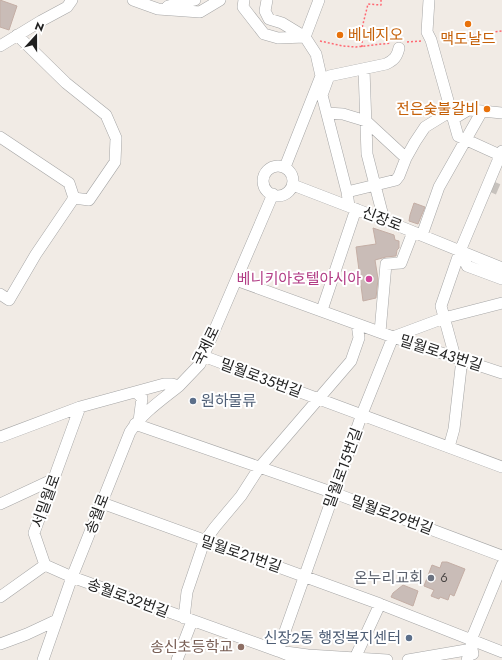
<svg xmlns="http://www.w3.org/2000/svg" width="502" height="660" viewBox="0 0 502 660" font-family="Jost,'Noto Sans KR',sans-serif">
<rect width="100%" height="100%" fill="#f1ebe5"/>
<path fill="#c9bcb7" stroke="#c4aea5" d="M 0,0 L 17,6 L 9,30 L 0,27 Z
M 414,203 L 425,207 L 418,224 L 409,221 L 410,215 Z
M 373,228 L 394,235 L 395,240 L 399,241 L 399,248 L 397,250 L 396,256 L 386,257 L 375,260 L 378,279 L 376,298 L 363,301 L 356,247 L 376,244 Z
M 442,562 L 447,562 L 465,569 L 454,596 L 450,594 L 448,600 L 440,597 L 439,599 L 431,596 L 434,590 L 424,586 L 432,565 L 440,568 Z
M 403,585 L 418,591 L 413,606 L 391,597 L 393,593 Z"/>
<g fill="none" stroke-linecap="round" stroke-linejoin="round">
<path stroke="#c7c2bd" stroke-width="11" stroke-dasharray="11 5.5" stroke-linecap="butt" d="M 488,185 L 502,191"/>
<defs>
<path id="minor" d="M 133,0 L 158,9 L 200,12 L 220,0
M 244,0 L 243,7 L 264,34 L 278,38 L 305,37
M 267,0 L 265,11 L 269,19 L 282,23 L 305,37 L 316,54 L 321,76 L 285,167
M 429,0 L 427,32 L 431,40 L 458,136 L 502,156
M 168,6 L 195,0
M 305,37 L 319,0
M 0,46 L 41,21 L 67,7 L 72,0
M 364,69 L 367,154 L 384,220
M 327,113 L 343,114 L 366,121 L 406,158
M 453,119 L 468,110 L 482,111
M 0,137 L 69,183 L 74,198
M263 181a15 15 0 1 1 30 0a15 15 0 1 1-30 0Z
M 293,185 L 384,220 L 502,268
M 347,192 L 396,180 L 399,176 L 406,158 L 415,142 L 425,127 L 451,111
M 349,206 L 347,192 L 322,95 L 329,76 L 386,64 C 394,60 397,57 399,48
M 422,235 L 439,187 L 482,111 L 502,113
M 460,251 L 467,266 L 502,279
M 236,280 L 393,337 L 502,373
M 0,294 L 9,300 L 36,254 L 74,198 L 89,200 L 115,162 L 116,138 L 106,115 L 66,83 L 17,35
M 322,310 L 356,209
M 380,332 L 386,264 L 401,263 L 413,232
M 203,356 L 502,467
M 455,357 L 441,306 L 460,251 L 502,151
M 136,392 L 142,398 L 139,421
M 135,424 L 334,493 L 502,556
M 0,437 L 80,407 L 164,384 L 172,384 L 179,386 L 200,364 L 273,194
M 449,447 L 454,429 L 462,359
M 102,503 L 380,604 L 502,652
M 0,504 L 54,479
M 45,565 L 72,577 L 278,651 L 308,655 L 387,660
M 45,565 L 34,533 L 80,407
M 0,597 L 45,565
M 184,618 L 187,592 L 204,542 L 215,527 L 241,496 L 259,468 L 351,361 L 359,338 L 357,324
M 0,644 L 27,634 L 57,620
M 355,658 L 380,604
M 43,660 L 72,577 L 130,432 C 142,413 163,399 179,386
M 177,660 L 192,621
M 301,660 L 278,651 L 362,414 L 393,337 L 444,318 L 502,303
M 408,660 L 472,649 L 473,654
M 467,660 L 472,649 L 471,640 L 502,565"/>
</defs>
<use href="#minor" stroke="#a6a6a6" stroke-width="12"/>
<path stroke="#ff6872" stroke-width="1.5" stroke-dasharray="2 2" stroke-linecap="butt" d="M 440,39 L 502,31
M 320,41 L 343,46 L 356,47 L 391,43
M 407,42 L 421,41
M 362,47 L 362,28 L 368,4 L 381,5 L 381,0"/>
<use href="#minor" stroke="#fff" stroke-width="11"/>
</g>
<g fill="#e8710a" stroke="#fff" stroke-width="1.5">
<circle cx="468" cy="24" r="4"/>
<circle cx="340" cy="35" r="4"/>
<circle cx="487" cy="109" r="4"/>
</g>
<circle fill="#d1479c" stroke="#fff" stroke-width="1.5" cx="369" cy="279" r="4"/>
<g fill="#5c6f8a" stroke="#fff" stroke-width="1.5">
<circle cx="193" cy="401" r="4"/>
<circle cx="409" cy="638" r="4"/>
</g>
<circle fill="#6b7280" stroke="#fff" stroke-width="1.5" cx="431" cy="578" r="4"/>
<circle fill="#8d6e63" stroke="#fff" stroke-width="1.5" cx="241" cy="647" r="4"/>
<g text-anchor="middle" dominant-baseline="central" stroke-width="4" stroke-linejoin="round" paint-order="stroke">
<g font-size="13" fill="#4a4645">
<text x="444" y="577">6</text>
</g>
<g font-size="15" fill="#c56008" stroke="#fff" text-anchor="start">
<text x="348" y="35">베네지오</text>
<text x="468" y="39" text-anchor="middle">맥도날드</text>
<text x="479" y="109" text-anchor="end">전은숮불갈비</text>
</g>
<g font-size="15" fill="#1f1f1f" stroke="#fff">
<text transform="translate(382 219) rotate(21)">신장로</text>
<text transform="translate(206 346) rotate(-64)">국제로</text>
<text transform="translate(441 353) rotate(18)">밀월로43번길</text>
<text transform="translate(261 378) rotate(20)">밀월로35번길</text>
<text transform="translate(343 468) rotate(-70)">밀월로15번길</text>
<text transform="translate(46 501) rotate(-70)">서밀월로</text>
<text transform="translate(97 514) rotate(-69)">송월로</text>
<text transform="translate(392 515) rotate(20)">밀월로29번길</text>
<text transform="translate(241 554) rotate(19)">밀월로21번길</text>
<text transform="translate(128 598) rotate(20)">송월로32번길</text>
</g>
<g font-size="15" fill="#b23c85" stroke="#fff" text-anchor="end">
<text x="361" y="279">베니키아호텔아시아</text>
</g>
<g font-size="15" fill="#4e5e75" stroke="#fff" text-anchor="start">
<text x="201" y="401">원하물류</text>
<text x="401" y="638" text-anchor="end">신장2동 행정복지센터</text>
</g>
<g font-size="15" fill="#5b616d" stroke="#fff" text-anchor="end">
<text x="423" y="578">온누리교회</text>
</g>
<g font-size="15" fill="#785e54" stroke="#fff" text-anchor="end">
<text x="233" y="647">송신초등학교</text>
</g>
</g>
<g transform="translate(36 36) rotate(21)" stroke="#ffffff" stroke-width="3" paint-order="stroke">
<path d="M0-3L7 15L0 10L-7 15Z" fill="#1f1f1f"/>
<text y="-6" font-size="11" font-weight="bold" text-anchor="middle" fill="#1f1f1f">N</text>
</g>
</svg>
